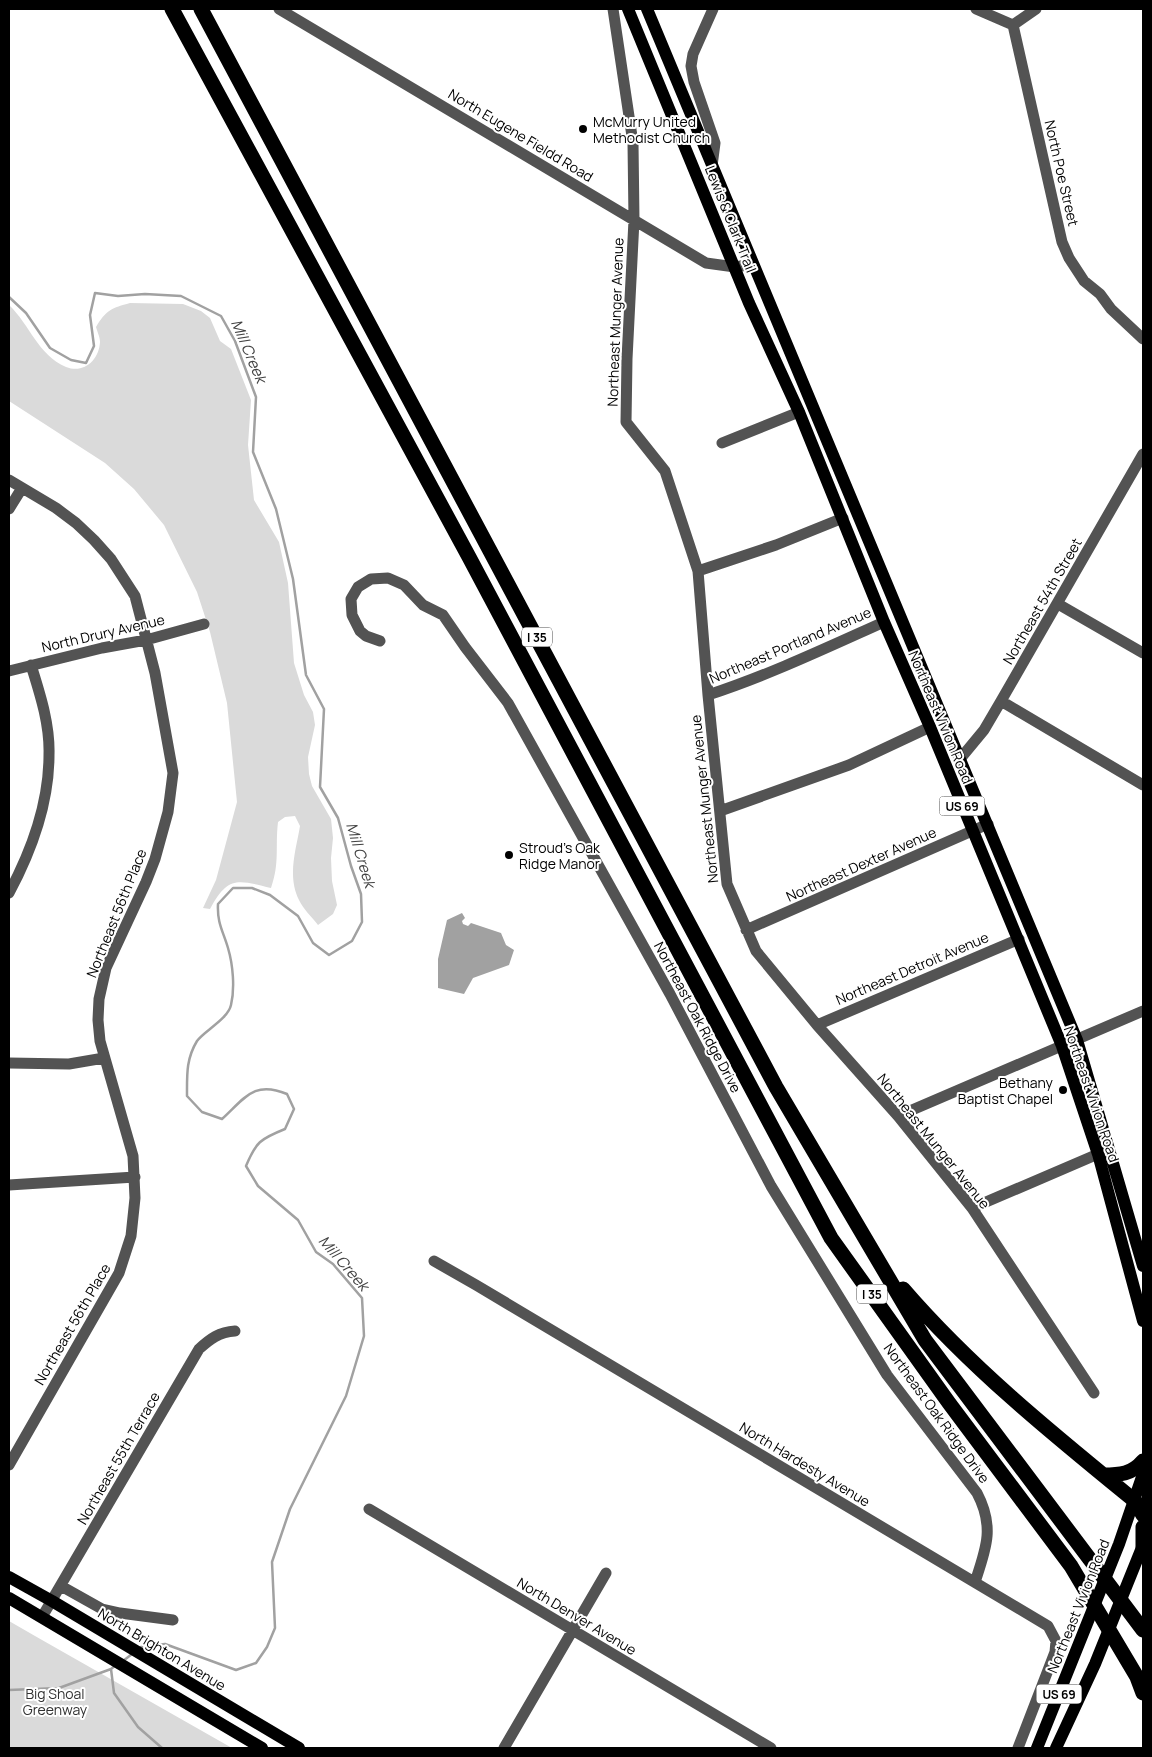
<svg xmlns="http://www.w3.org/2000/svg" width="1152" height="1757" viewBox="0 0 1152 1757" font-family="Manrope,sans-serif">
<rect width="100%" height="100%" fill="#fff"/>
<path fill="#dadada" d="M 130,303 L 183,304 L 201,311 L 210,318 L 220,341 L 231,349 L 251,400 L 248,445 L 254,500 L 279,542 L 288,583 L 294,663 L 304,695 L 313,712 L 315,725 L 308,757 L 309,774 L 312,786 L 331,819 L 333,838 L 331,858 L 332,881 L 337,905 L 333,914 L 318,925 C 312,917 303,909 299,900 C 287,876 296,850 300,826 L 295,816 L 285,817 L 278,822 C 275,848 280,862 271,888 C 238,880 228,875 210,909 L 203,908 L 216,880 L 237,802 L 227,703 L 210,632 L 197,592 L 164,525 L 134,489 L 105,463 L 9,401 L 9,305 C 30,325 38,355 66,367 C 84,374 99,360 100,342 C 100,337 97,331 96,327 C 106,310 112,308 130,303 Z
M 9,1621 L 35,1636 L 232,1748 L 9,1748 Z"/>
<path fill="#a1a1a1" d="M 462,913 L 465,918 L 462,921 L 463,924 L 468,926 L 471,923 L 501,933 L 506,945 L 514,950 L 509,965 L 473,978 L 464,994 L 438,988 L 438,959 L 447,920 Z"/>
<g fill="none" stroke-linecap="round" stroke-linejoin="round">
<path stroke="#a1a1a1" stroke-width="2.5" d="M 9,297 L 26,313 L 50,348 L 71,360 L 86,363 L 94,346 L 90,315 L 95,293 L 118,296 L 145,294 L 181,296 L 221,316 L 235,341 L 256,397 L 253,452 L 276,509 L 293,579 L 306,675 L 324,709 L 320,787 L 338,818 L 351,866 L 361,894 L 362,922 L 352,941 L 329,955 L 313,943 L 298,916 L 270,895 L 252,888 L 233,888 L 218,904 C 217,923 223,931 228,948 C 233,965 235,988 231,1005 C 228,1019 204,1031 197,1041 C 186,1059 187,1075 187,1096 L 202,1112 L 222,1119 C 245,1098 254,1080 287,1094 L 294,1109 L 285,1129 C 260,1139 256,1142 246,1166 L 258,1186 L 298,1220 L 316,1252 L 333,1264 L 362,1298 L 364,1336 L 346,1396 L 290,1509 L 272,1562 L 275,1628 L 267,1647 L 256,1663 L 236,1670 L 165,1644 L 141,1647
M 123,1661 L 132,1654
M 116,1665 L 111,1669 L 114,1693 L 138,1727 L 162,1748
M 9,1690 L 59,1688 L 111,1669"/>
<path stroke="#535353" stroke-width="11" d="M 279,9 L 706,263 L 735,267 L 753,264
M 613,9 L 633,143 L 634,220 L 627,359 L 626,422 L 665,471 L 698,571 L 708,695 L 727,884 L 756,951 L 817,1025 L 898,1116 L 972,1208 L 1094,1393
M 976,9 L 1013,25
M 1013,25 L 1062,242 L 1069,258 L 1084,281 L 1100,294 L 1111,309 L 1143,339
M 1013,25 L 1036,9
M 712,166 L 715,143 L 694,82 L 691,66 L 693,54 L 713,9
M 722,443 L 799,412
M 9,480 L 56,508 L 76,523 L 94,540 L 111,559 L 135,596 L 155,673 L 173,773 L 168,812 L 155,859 L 146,882 L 106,968 L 99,999 L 98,1020 L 100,1041 L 133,1156 L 135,1198 L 131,1236 L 119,1273 L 9,1465
M 9,509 L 22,488
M 698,571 L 776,545 L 843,518
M 1058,604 L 1143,653
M 380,641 L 366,636 L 360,631 L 352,615 L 351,599 L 358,587 L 371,579 L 388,578 L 404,585 L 423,605 L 443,615 L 465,647 L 508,703 L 670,994 L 771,1186 L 887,1375 L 977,1493 C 995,1527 986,1549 975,1582
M 9,671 L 102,648 L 146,640 L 204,624
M 708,695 C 769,675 826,648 884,622
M 1001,701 L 1143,785
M 960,759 L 984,730 L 1001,701 L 1143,454
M 720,811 L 849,765 L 930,727
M 9,893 C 32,850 49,804 49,755 C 50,724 40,694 31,665
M 746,930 L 988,824
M 817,1025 L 1019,939
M 9,1063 L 69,1064 L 104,1058
M 898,1116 L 1143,1011
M 9,1185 L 135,1177
M 972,1208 L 1098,1154
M 434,1261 L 476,1285 L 1048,1626 L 1056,1641 L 1055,1652 L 1018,1748
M 369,1509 L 771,1748
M 61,1586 L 102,1609 L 120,1613 L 173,1620
M 42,1617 L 199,1349 C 210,1339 219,1332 235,1331
M 504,1748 L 606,1573"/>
<path stroke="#000" stroke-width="12" d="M 628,9 L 749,303 L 799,412 L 884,622 L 930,727 L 1062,1046 L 1098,1154 L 1143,1321
M 647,9 L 1077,1040 L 1143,1266
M 9,1577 L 52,1601 L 299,1748
M 9,1598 L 262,1748
M 1037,1748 L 1119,1544 L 1143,1474
M 1056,1748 L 1095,1664 L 1143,1545"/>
<path stroke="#000" stroke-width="15" d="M 172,9 L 469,557 L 831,1238 L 949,1403 L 1071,1566 L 1137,1677 L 1143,1693
M 201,9 L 776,1087 L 925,1340 L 1143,1630
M 903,1289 C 971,1368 1054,1435 1135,1501 L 1143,1515
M 1103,1475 C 1120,1475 1132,1474 1143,1461
M 1143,1527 L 1143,1547"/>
</g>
<g fill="#000" stroke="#fff" stroke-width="2">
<circle cx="583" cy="129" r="5"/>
<circle cx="509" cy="855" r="5"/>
<circle cx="1063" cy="1090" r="5"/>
</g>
<g text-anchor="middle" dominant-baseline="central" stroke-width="4" stroke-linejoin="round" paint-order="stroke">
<g fill="#fff" stroke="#4c4c4c" stroke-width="1">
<rect x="522" y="627.5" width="30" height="19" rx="4"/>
<rect x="939.5" y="796.5" width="45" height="19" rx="4"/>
<rect x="857" y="1284.5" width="30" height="19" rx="4"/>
<rect x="1036.5" y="1684.5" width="45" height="19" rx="4"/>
</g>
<g font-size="12" font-weight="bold" fill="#000">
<text x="537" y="637">I 35</text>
<text x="962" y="806">US 69</text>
<text x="872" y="1294">I 35</text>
<text x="1059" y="1694">US 69</text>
</g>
<g font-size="14" fill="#000" stroke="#fff" text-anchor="start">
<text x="593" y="121">McMurry United<tspan x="593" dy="16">Methodist Church</tspan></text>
<text x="519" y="847">Stroud's Oak<tspan x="519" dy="16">Ridge Manor</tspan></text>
<text x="1053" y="1082" text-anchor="end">Bethany<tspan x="1053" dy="16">Baptist Chapel</tspan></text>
</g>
<g font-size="14" fill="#000" stroke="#fff">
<text transform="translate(521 135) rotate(31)">North Eugene Fieldd Road</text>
<text transform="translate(1062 173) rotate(77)">North Poe Street</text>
<text transform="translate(731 219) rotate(68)">Lewis &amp; Clark Trail</text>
<text transform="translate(615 322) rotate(-88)">Northeast Munger Avenue</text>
<text transform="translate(1042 601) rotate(-60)">Northeast 54th Street</text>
<text transform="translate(103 633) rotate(-13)">North Drury Avenue</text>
<text transform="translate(790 645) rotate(-23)">Northeast Portland Avenue</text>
<text transform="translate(941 717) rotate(67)">Northeast Vivion Road</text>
<text transform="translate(704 799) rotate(-96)">Northeast Munger Avenue</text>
<text transform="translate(861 864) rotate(-24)">Northeast Dexter Avenue</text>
<text transform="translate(116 913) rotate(-68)">Northeast 56th Place</text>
<text transform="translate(912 968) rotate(-23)">Northeast Detroit Avenue</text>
<text transform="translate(698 1017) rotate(62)">Northeast Oak Ridge Drive</text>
<text transform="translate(1092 1094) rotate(71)">Northeast Vivion Road</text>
<text transform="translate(934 1141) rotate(51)">Northeast Munger Avenue</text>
<text transform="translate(72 1324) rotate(-60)">Northeast 56th Place</text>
<text transform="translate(937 1413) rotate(54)">Northeast Oak Ridge Drive</text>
<text transform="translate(118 1458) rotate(-60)">Northeast 55th Terrace</text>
<text transform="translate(805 1464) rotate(31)">North Hardesty Avenue</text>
<text transform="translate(1078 1606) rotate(-68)">Northeast Vivion Road</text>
<text transform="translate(577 1616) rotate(31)">North Denver Avenue</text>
<text transform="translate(162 1649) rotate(31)">North Brighton Avenue</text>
</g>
<g font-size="14" fill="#313131" stroke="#fff">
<text x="55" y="1693">Big Shoal<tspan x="55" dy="16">Greenway</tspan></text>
</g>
<g font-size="15" font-style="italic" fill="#424242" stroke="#fff">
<text transform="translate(249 351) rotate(67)">Mill Creek</text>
<text transform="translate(361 855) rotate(73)">Mill Creek</text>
<text transform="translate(344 1263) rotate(49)">Mill Creek</text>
</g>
</g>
<rect width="1152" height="1757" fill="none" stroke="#000000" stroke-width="20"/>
</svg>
